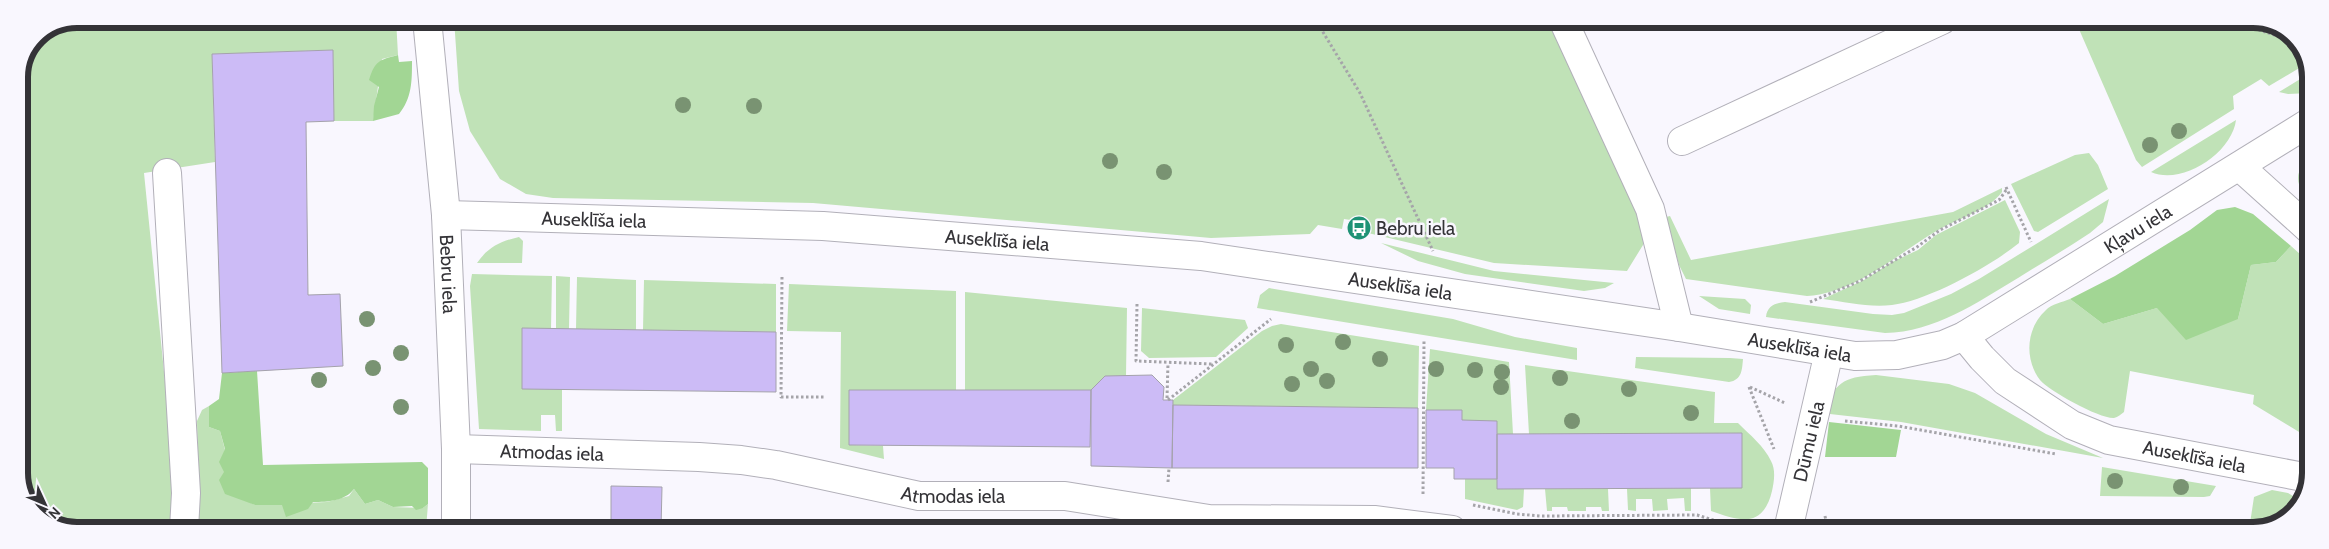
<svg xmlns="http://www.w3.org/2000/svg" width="2329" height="549" viewBox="0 0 2329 549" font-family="Cabin,sans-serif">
<rect width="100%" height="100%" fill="#f9f7fe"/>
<path fill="#c0e2b7" d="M 77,19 L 396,19 L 398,55 L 382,59 L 373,121 L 334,121 L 333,50 L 212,54 L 215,162 L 144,173 L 176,491 L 172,529 L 65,529 L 33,511 L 19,479 L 19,77 L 36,36 Z
M 454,19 L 1555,20 L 1638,195 L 1645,234 L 1643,245 L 1627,271 L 1494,263 L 1368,233 L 1369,223 L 1344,219 L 1342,229 L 1318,225 L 1310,234 L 1211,238 L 813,203 L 553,198 L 526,194 L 500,179 L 470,131 L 459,91 Z
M 2075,20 L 2264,20 L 2296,38 L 2306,64 L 2269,86 L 2261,79 L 2233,96 L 2234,109 L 2142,167 L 2136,160 Z
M 2310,73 L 2310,93 L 2288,94 L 2279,92 Z
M 2236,120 C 2232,153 2182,186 2151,172 Z
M 2089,153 L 2098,165 L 2108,189 L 2038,232 L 2034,231 L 2011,184 L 2075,155 Z
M 2002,188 L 2002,192 C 1989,210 1959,218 1940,229 C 1899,252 1857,293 1807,296 L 1686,279 L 1679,265 L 1666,217 L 1670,216 L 1691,260 L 1953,212 Z
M 2109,199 L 2103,222 L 2090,233 C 2066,249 2042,263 2018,278 C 1976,303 1935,332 1885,333 L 1766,317 C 1767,306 1775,303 1785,302 L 1873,314 L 1892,315 L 1904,313 L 1951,294 L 1979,279 Z
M 2005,200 L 2020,232 L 2019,243 C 1991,266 1927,301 1892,305 C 1870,308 1846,302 1823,299 L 1864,280 L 1892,262 L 1918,250 L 1936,235 Z
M 519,237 L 523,241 L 522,263 L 477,263 C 488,247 501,241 519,237 Z
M 1381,243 L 1494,271 L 1614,283 L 1605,288 L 1584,291 L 1465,274 L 1418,261 Z
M 2291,246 L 2310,263 L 2309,438 L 2253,404 L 2254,395 L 2130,371 L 2124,412 C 2121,414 2118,417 2114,418 C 2100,419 2049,391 2040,380 C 2024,359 2026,328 2046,310 C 2051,304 2063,302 2070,299 L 2103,324 L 2157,308 L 2238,319 L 2251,265 L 2276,262 Z
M 472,274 L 552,276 L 551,329 L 522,329 L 522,389 L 562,389 L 562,431 L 556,431 L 555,415 L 541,415 L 541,431 L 479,429 L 470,286 Z
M 556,276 L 570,277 L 569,329 L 556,329 Z
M 577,277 L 636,280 L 636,330 L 576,329 Z
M 644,280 L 776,284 L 776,332 L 643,330 Z
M 789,284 L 956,291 L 956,390 L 849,390 L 849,445 L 883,446 L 884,459 L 840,448 L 841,332 L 787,331 Z
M 1269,288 L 1453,319 L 1515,337 L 1577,348 L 1577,360 L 1257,308 L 1260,295 Z
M 965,292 L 1127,308 L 1126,376 L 1105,376 L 1091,390 L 965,390 Z
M 1699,296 L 1745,299 L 1751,305 L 1750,314 L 1719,309 Z
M 1142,308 L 1245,320 L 1248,328 L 1216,357 L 1149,358 L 1141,351 Z
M 1281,324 L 1419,346 L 1418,408 L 1173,405 L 1173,400 L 1262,331 L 1272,326 Z
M 1430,349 L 1509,362 L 1513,434 L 1497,434 L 1462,420 L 1462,410 L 1426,410 Z
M 1636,357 L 1730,358 L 1743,359 C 1742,370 1742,380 1729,382 L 1635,368 Z
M 1525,365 L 1715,392 L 1714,423 L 1738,423 C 1750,435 1764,446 1771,461 C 1776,470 1774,482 1772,491 C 1763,529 1739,521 1711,511 L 1710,488 L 1742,488 L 1742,433 L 1529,434 Z
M 1876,375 L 1949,384 L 1975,393 L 2046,434 L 2103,458 L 1901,422 L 1821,413 C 1837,383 1841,377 1876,375 Z
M 209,406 L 209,427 L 220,431 L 225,450 L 220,462 L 243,499 L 255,505 L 327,502 L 349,496 L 354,489 L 365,504 L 378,500 L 393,507 L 423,508 L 428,504 L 426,529 L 196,529 L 199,513 L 197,421 L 202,410 Z
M 2102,467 L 2216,486 L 2210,496 L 2204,497 L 2100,496 Z
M 1465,479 L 1497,479 L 1497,489 L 1524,489 L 1523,507 L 1517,510 L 1465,499 Z
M 1691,488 L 1691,511 L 1685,511 L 1684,498 L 1667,499 L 1668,510 L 1653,511 L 1652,499 L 1636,499 L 1636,511 L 1628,510 L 1627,489 Z
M 1545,489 L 1608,489 L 1609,511 L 1602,511 L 1601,507 L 1586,507 L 1586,511 L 1568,511 L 1567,507 L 1552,507 L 1552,511 L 1547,511 Z
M 2272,490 L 2288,493 L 2293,496 L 2295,504 L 2291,511 L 2283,516 L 2280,513 L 2268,524 L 2249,530 L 2254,497 Z"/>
<path fill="#a2d694" d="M 398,55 L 399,62 L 412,61 C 412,81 412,98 399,114 L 373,121 L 374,106 L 379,87 L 369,80 C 375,61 379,60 398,55 Z
M 2310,154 L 2310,204 C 2295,187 2294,170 2310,154 Z
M 2235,207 L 2253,214 L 2291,246 L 2276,262 L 2251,265 L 2238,319 L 2186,340 L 2157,308 L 2103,324 L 2070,299 L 2115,276 L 2190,230 L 2217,210 Z
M 257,371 L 263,465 L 422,462 L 428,468 L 428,504 L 423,508 L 416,510 L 412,506 L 393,507 L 378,500 L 365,504 L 354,489 C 345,501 328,502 313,502 L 308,509 L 286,517 L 282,505 L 255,505 L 225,494 L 219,480 L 224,472 L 219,462 L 225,449 L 220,431 L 209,427 L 209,406 L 219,399 L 222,373 Z
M 1829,422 L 1901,430 L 1896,457 L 1825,457 Z"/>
<path fill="#ccbbf6" stroke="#a4a2ab" d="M 333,50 L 334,121 L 306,122 L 308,295 L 340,294 L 343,366 L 222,373 L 212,54 Z
M 522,328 L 776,332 L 776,392 L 522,389 Z
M 1152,375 L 1164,387 L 1163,400 L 1173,400 L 1172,468 L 1091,466 L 1091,390 L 1105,376 Z
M 849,390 L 1091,390 L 1090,447 L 849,445 Z
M 1173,405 L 1418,408 L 1418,468 L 1172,468 Z
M 1426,410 L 1462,410 L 1462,420 L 1497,421 L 1497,479 L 1454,479 L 1454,468 L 1426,468 Z
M 1742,433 L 1742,488 L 1497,489 L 1497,434 Z
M 611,486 L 662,487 L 661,529 L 611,529 Z"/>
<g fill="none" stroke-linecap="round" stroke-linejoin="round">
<defs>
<g id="minor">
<path id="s1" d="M 427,19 L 446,215 L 456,449 L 456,529"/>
<path d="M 1563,20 L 1650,209 L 1679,327"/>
<path d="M 1682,141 L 1942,20"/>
<path d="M 2240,167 L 2310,230"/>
<path d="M 167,173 L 186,493 L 184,529"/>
<path id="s2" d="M 446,215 L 823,226 L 1201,256 L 1679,327 L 1855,356 L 1897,355 L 1943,345 L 1964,336 L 2310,122"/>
<path id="s3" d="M 1964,336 L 1982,358 L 2005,381 L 2072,425 L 2109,440 L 2309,478"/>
<path id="s4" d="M 456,449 L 699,457 L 741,460 L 776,465 L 919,496 L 1065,496 L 1209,519 L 1374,520 L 1452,530"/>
<path id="s5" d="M 1788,530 L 1829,352"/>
</g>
</defs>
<use href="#minor" stroke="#b2b0b9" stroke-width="30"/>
<path stroke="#a5a4a9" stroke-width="3" stroke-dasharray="2.5 2.5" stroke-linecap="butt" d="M 1315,19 L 1360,93 L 1433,251
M 2230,20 L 2298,43
M 2006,187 L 2031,242
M 782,277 L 781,397 L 824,397
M 1810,302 L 1860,281 L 1917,247 L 1940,230 L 1999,200 L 2007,189
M 1137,304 L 1136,361 L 1212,364
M 1749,387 L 1774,449
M 1750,387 L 1785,403
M 1167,398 L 1168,363
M 1168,400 L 1271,319
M 1845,421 L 1898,426 L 2056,454
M 1168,482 L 1169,468
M 1423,494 L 1424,340
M 1473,505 L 1517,514 L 1540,516 L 1697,515 L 1732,526 L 1743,526 L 1758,520
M 1825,516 L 1828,530
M 2289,517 L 2290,516"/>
<use href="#minor" stroke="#fff" stroke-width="28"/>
</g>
<g fill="#799372">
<circle cx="683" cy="105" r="8"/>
<circle cx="754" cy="106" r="8"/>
<circle cx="2179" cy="131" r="8"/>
<circle cx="2150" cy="145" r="8"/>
<circle cx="1110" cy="161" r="8"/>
<circle cx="1164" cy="172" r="8"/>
<circle cx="367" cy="319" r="8"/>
<circle cx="1343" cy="342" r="8"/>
<circle cx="1286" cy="345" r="8"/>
<circle cx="401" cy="353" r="8"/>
<circle cx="1380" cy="359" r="8"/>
<circle cx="373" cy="368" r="8"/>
<circle cx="1311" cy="369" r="8"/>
<circle cx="1436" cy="369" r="8"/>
<circle cx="1475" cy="370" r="8"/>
<circle cx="1502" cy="372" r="8"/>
<circle cx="1560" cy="378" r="8"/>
<circle cx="319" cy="380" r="8"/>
<circle cx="1327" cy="381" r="8"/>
<circle cx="1292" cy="384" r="8"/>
<circle cx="1501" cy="387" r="8"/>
<circle cx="1629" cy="389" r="8"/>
<circle cx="401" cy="407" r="8"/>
<circle cx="1691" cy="413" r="8"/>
<circle cx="1572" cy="421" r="8"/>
<circle cx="2115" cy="481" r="8"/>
<circle cx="2181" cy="487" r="8"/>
</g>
<defs>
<symbol id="bus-disc" viewBox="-11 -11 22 22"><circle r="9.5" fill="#1e9275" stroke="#f9f7fe"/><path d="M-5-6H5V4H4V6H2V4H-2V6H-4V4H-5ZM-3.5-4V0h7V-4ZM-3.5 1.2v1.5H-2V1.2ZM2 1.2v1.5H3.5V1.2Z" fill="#fff"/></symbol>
</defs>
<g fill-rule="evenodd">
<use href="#bus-disc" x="1345" y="214" width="28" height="28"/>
</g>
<g text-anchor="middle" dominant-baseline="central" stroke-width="5" stroke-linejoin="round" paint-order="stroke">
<g font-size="19" fill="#343337" stroke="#f9f7fe">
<text stroke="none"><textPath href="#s2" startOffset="148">Auseklīša iela</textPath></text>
<text stroke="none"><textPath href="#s2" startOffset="1734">Kļavu iela</textPath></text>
<text stroke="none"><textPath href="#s2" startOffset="552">Auseklīša iela</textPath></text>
<text stroke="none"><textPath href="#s1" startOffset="256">Bebru iela</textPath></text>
<text stroke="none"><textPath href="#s2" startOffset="958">Auseklīša iela</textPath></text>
<text stroke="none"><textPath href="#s2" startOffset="1362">Auseklīša iela</textPath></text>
<text stroke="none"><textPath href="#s5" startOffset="91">Dūmu iela</textPath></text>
<text stroke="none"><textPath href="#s4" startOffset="96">Atmodas iela</textPath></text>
<text stroke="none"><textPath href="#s3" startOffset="268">Auseklīša iela</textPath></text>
<text stroke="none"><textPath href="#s4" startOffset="501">Atmodas iela</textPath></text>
</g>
<g font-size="19" fill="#343337" stroke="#f9f7fe" text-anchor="start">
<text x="1376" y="228">Bebru iela</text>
</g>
</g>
<path d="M0 0H2329V549H0ZM77 28H2253A49 49 0 0 1 2302 77V473A49 49 0 0 1 2253 522H77A49 49 0 0 1 28 473V77A49 49 0 0 1 77 28Z" fill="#f9f7fe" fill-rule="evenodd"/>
<path fill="none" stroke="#343337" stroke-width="6" d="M77 28H2253A49 49 0 0 1 2302 77V473A49 49 0 0 1 2253 522H77A49 49 0 0 1 28 473V77A49 49 0 0 1 77 28Z"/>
<g transform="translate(45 504) rotate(134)" stroke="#f9f7fe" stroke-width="4" paint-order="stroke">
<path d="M0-4L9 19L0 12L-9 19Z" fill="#343337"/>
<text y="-8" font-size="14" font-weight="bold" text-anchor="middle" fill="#343337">N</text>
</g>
</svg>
